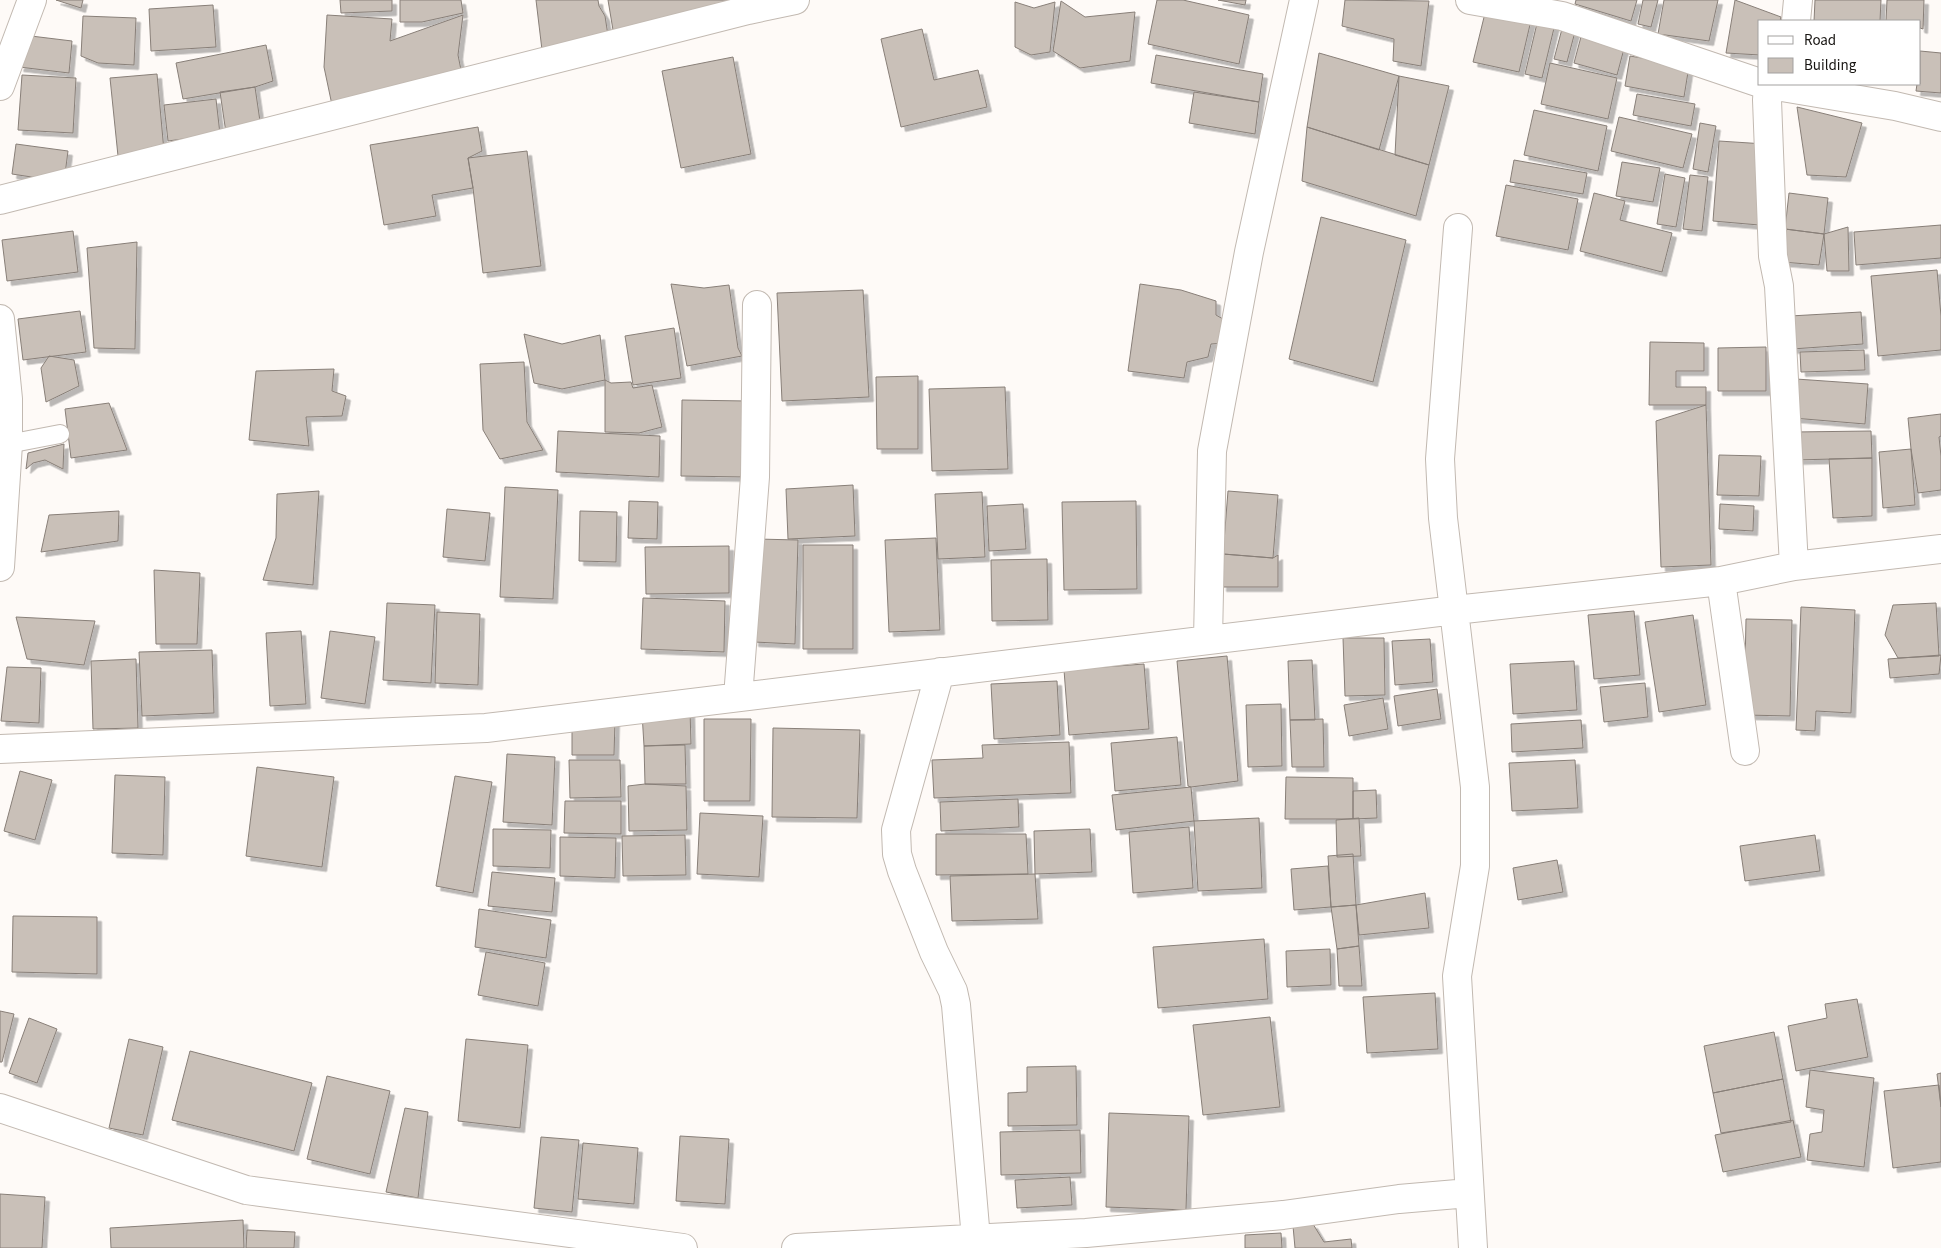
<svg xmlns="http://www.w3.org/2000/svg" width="1941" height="1248" viewBox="0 0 1941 1248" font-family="'Source Sans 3',sans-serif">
<defs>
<filter id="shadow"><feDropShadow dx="4.5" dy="4.5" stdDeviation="0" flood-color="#0004"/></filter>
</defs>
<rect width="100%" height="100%" fill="#fefaf7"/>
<path fill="#c9c0b8" stroke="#887f78" filter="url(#shadow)" d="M 56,0 L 83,0 L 81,8 Z
M 340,0 L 392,0 L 392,11 L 341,13 Z
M 400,0 L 461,0 L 463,13 L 422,22 L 400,22 Z
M 536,0 L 598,0 L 599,6 L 605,16 L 609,42 L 542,50 Z
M 608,0 L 731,0 L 733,12 L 613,30 Z
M 1157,0 L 1183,0 L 1249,15 L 1239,64 L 1148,44 Z
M 1218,0 L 1246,0 L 1245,5 Z
M 1345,0 L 1429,1 L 1421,66 L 1393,61 L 1394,39 L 1342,26 Z
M 1576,0 L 1637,0 L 1631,21 L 1575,4 Z
M 1643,0 L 1658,0 L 1651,27 L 1638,24 Z
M 1664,0 L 1718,0 L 1709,41 L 1658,34 Z
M 1735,0 L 1781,17 L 1780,21 L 1760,21 L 1760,55 L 1726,53 Z
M 1815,0 L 1881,0 L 1880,21 L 1814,21 Z
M 1887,0 L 1924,0 L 1923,29 L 1920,28 L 1920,21 L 1886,21 Z
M 1061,1 L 1085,17 L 1135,12 L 1130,61 L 1080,68 L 1053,51 Z
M 1015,2 L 1034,8 L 1055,2 L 1050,52 L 1031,55 L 1015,47 Z
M 213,5 L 216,47 L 151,51 L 149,9 Z
M 1487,5 L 1532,16 L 1519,72 L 1473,62 Z
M 327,15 L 392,19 L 390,41 L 463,15 L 458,55 L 463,80 L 332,105 L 324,67 Z
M 83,16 L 136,18 L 134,65 L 98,63 L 81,56 Z
M 1538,19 L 1555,24 L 1542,78 L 1525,74 Z
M 1563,25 L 1576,28 L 1567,62 L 1554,59 Z
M 922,29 L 934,80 L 978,70 L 987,107 L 901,127 L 881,39 Z
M 1582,33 L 1625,45 L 1617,75 L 1574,63 Z
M 31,36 L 72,41 L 69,73 L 19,67 Z
M 266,45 L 273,81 L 255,87 L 183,99 L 176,63 Z
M 1920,51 L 1941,53 L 1941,93 L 1916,91 L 1917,84 L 1920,84 Z
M 1319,53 L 1399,76 L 1379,150 L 1307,127 Z
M 1156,55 L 1263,74 L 1259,102 L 1151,83 Z
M 1630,56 L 1689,66 L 1684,97 L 1625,86 Z
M 733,57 L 751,154 L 681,168 L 662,71 Z
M 1550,63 L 1617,78 L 1608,119 L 1541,104 Z
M 157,74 L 164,151 L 118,156 L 110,78 Z
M 22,75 L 76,78 L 73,133 L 18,130 Z
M 1399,76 L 1449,86 L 1429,165 L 1395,155 Z
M 255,87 L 261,128 L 226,133 L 220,92 Z
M 1194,92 L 1259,102 L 1255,134 L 1189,123 Z
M 1637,94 L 1695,104 L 1691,126 L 1633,115 Z
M 216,99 L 220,134 L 168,141 L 164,105 Z
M 1797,107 L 1862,123 L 1846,177 L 1807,175 Z
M 1534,110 L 1607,126 L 1598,171 L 1524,155 Z
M 1619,117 L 1692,134 L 1683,168 L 1611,151 Z
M 1700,123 L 1716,126 L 1708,172 L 1693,169 Z
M 478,127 L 482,151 L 468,158 L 473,188 L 432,195 L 436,216 L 384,225 L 370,145 Z
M 1307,127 L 1429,165 L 1416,216 L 1302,181 Z
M 1719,141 L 1765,144 L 1759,225 L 1713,221 Z
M 16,144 L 68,151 L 64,182 L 12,174 Z
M 527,151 L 541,266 L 483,273 L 473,188 L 468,158 Z
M 1514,160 L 1587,173 L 1583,194 L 1510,182 Z
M 1622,162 L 1660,168 L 1653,202 L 1616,196 Z
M 1665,174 L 1685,178 L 1676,227 L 1657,224 Z
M 1690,175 L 1708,177 L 1702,231 L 1683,229 Z
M 1506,185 L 1578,199 L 1568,250 L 1496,236 Z
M 1594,193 L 1625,201 L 1620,220 L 1672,233 L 1662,272 L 1580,251 Z
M 1789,193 L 1828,198 L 1824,234 L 1785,229 Z
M 1321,217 L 1406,240 L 1373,382 L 1289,359 Z
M 1941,225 L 1941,258 L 1856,265 L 1854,232 Z
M 1848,227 L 1849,271 L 1827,271 L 1824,234 Z
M 1785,229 L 1824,234 L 1819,265 L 1782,262 Z
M 73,231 L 78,272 L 7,281 L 2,240 Z
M 137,242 L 135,349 L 94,348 L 87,248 Z
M 1937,270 L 1941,316 L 1941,350 L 1878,356 L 1871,276 Z
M 671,284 L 704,288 L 729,285 L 738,348 L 742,356 L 687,366 Z
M 1140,284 L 1181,290 L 1216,301 L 1216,315 L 1223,319 L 1225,343 L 1211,344 L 1208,357 L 1187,362 L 1184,378 L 1128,371 Z
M 863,290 L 869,397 L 782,401 L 777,293 Z
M 80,311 L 86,352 L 23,360 L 18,319 Z
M 1861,312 L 1863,344 L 1792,349 L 1790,316 Z
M 674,328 L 681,378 L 633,385 L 625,336 Z
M 524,334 L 562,344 L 600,335 L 605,380 L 562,389 L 534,383 Z
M 1650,342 L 1704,343 L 1704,371 L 1676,371 L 1676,387 L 1706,387 L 1706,405 L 1649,405 Z
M 1766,347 L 1766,391 L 1718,391 L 1718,348 Z
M 1864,350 L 1865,370 L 1801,372 L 1800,352 Z
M 49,356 L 74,360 L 79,386 L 46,402 L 41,368 Z
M 524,362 L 527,422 L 543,450 L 500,459 L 483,430 L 480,364 Z
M 334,369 L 332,391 L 346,396 L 342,416 L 306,417 L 309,446 L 249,440 L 256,371 Z
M 918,376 L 918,449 L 877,449 L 876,377 Z
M 1796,379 L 1868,384 L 1865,424 L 1793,418 Z
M 605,380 L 611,383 L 631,382 L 633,388 L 652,385 L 662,427 L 639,433 L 605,432 Z
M 1005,387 L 1008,469 L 932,471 L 929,389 Z
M 682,400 L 747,401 L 746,477 L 681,476 Z
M 109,403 L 127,450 L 71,458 L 65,409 Z
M 1706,405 L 1711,565 L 1661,567 L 1656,421 Z
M 1941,414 L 1941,436 L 1939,437 L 1941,456 L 1941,490 L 1918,493 L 1911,449 L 1908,418 Z
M 558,431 L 660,436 L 659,477 L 556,472 Z
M 1871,431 L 1872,458 L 1795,460 L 1794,432 Z
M 64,444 L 63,469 L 45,460 L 33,463 L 26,469 L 28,453 Z
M 1911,449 L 1915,505 L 1883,508 L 1879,452 Z
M 1719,455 L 1761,456 L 1759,496 L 1717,495 Z
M 1872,458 L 1872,516 L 1833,518 L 1829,459 Z
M 853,485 L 855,536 L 788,539 L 786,489 Z
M 505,487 L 558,490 L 553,599 L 500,597 Z
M 319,491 L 313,585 L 263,580 L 276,538 L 277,494 Z
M 1228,491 L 1278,495 L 1273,558 L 1223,554 Z
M 982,492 L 985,557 L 938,559 L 935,494 Z
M 629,501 L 658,502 L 657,539 L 628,538 Z
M 1136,501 L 1137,589 L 1064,590 L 1062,502 Z
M 1023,504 L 1026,549 L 989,551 L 987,506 Z
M 1720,504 L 1754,506 L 1753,531 L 1719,529 Z
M 447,509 L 490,513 L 485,561 L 443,557 Z
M 119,511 L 118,541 L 41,552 L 49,515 Z
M 580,511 L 617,512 L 616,562 L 579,561 Z
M 936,538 L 940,630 L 889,632 L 885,540 Z
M 757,539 L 798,540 L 795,644 L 754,642 Z
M 803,545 L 853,545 L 853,649 L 803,649 Z
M 729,546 L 729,593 L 646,594 L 645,547 Z
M 1223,554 L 1273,558 L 1278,555 L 1278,587 L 1222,587 Z
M 1047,559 L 1048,620 L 992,621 L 991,560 Z
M 154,570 L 200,573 L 197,644 L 156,644 Z
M 643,598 L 725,601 L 724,652 L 641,649 Z
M 387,603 L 435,605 L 431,683 L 383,680 Z
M 1936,603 L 1939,656 L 1898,658 L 1885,635 L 1893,605 Z
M 1801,607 L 1855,610 L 1851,713 L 1816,711 L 1815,731 L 1796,730 Z
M 1634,611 L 1640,675 L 1594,679 L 1588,615 Z
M 437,612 L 480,614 L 478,685 L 435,683 Z
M 1693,615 L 1706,705 L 1659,712 L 1645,622 Z
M 16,617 L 95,621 L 84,665 L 27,659 Z
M 1746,619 L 1792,620 L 1790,716 L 1744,715 Z
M 301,631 L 306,704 L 270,706 L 266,633 Z
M 330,631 L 375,637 L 365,704 L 321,698 Z
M 1343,638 L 1384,638 L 1385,695 L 1345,696 Z
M 1430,639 L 1433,682 L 1395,685 L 1392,641 Z
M 212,650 L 214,713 L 142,716 L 139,652 Z
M 1941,655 L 1939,674 L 1890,678 L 1888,659 Z
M 1227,656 L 1238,781 L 1191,787 L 1188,786 L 1177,661 Z
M 136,659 L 138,728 L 93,729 L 91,661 Z
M 1312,660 L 1315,720 L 1290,720 L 1288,661 Z
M 1574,661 L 1577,710 L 1513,714 L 1510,664 Z
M 1144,664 L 1149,729 L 1069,735 L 1064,670 Z
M 7,667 L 41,668 L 39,723 L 1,721 Z
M 1057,681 L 1060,735 L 994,739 L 991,684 Z
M 1645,683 L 1648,717 L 1604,722 L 1600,687 Z
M 1437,689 L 1441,719 L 1398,726 L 1394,696 Z
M 1383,698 L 1388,729 L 1349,736 L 1344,705 Z
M 1281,704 L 1282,766 L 1248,767 L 1246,705 Z
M 690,710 L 691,744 L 644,746 L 642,713 Z
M 704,719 L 751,719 L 750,801 L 704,801 Z
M 1323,719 L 1324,767 L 1292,767 L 1290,720 Z
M 572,720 L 615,721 L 614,755 L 572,755 Z
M 1581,720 L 1583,748 L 1512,752 L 1511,724 Z
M 773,728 L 860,730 L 857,818 L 772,817 Z
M 1177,737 L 1181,785 L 1115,791 L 1111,743 Z
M 1069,742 L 1071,793 L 934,798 L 932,760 L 983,758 L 982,745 Z
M 685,745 L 686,784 L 645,784 L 644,746 Z
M 507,754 L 555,757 L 552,825 L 503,822 Z
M 569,760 L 620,760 L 621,797 L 570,798 Z
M 1575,760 L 1578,808 L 1512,811 L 1509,763 Z
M 257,767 L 334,777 L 322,867 L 246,856 Z
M 20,771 L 52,780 L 35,840 L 4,831 Z
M 115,775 L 165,777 L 163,855 L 112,853 Z
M 455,776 L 492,782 L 473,893 L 436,886 Z
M 1286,777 L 1353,778 L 1353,819 L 1285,819 Z
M 645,784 L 686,786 L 687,830 L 629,831 L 628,786 Z
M 1191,787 L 1194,821 L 1116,830 L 1112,795 Z
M 1376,790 L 1377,818 L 1353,819 L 1353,791 Z
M 1018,799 L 1019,827 L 941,831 L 940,802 Z
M 565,801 L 621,801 L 621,834 L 564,833 Z
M 700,813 L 763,816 L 759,877 L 697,874 Z
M 1259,818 L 1262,888 L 1198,891 L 1194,821 Z
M 1359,818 L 1361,856 L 1337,857 L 1336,820 Z
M 1189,827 L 1193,888 L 1133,893 L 1129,832 Z
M 493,829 L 551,830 L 550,868 L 493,866 Z
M 1090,829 L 1092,872 L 1035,874 L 1034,831 Z
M 936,834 L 1026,834 L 1028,874 L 936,875 Z
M 685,835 L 686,875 L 623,876 L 622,836 Z
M 1815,835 L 1820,871 L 1745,881 L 1740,846 Z
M 560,837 L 616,838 L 615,878 L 560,876 Z
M 1353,854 L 1356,905 L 1331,907 L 1328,856 Z
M 1557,860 L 1563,892 L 1518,900 L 1513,868 Z
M 1328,866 L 1331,907 L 1294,910 L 1291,869 Z
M 492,872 L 555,878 L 552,912 L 488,906 Z
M 1035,874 L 1038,919 L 952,921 L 950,876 Z
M 1425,893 L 1429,928 L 1359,935 L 1356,905 Z
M 1356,905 L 1359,946 L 1337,949 L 1331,907 Z
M 479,909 L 551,920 L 546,958 L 475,947 Z
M 13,916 L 97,917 L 97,974 L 12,972 Z
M 1264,939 L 1268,999 L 1158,1008 L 1153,947 Z
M 1359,946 L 1362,986 L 1339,986 L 1337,949 Z
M 1330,949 L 1331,985 L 1287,987 L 1286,951 Z
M 486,952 L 545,963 L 538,1006 L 478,995 Z
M 1435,993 L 1438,1049 L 1367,1053 L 1363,997 Z
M 1857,999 L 1868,1057 L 1796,1071 L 1788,1026 L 1827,1018 L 1825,1004 Z
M 0,1011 L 14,1014 L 2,1062 L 0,1062 Z
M 1270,1017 L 1280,1107 L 1203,1115 L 1193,1025 Z
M 29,1018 L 57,1029 L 37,1083 L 9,1073 Z
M 1774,1032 L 1783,1079 L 1713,1093 L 1704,1046 Z
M 129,1039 L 163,1047 L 143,1135 L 109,1128 Z
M 466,1039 L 528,1045 L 520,1128 L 458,1121 Z
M 190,1051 L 312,1083 L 294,1151 L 172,1120 Z
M 1076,1066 L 1077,1125 L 1008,1126 L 1008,1093 L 1027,1092 L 1027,1067 Z
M 1810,1070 L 1874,1078 L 1864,1167 L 1807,1160 L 1810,1134 L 1822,1132 L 1824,1110 L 1806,1107 Z
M 1941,1073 L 1941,1107 L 1937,1074 Z
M 327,1076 L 390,1091 L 370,1174 L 307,1159 Z
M 1783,1079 L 1791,1122 L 1721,1133 L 1713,1093 Z
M 1939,1085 L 1941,1106 L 1941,1162 L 1893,1168 L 1884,1091 Z
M 405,1108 L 428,1112 L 418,1198 L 386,1192 Z
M 1109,1113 L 1189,1116 L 1186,1210 L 1106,1207 Z
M 1793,1120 L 1801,1157 L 1723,1172 L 1715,1135 Z
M 1080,1130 L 1081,1173 L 1001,1175 L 1000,1132 Z
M 680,1136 L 729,1139 L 725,1204 L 676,1201 Z
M 541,1137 L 579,1140 L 572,1212 L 534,1208 Z
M 583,1143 L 638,1148 L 634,1204 L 578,1199 Z
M 1070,1177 L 1072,1205 L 1017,1208 L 1015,1180 Z
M 0,1194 L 45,1197 L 42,1248 L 0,1248 Z
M 243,1220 L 244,1248 L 111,1248 L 110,1228 Z
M 1313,1224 L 1324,1242 L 1351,1239 L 1352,1248 L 1295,1248 L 1293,1226 Z
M 247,1230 L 295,1232 L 294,1248 L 246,1248 Z
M 1281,1233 L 1282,1248 L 1245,1248 L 1245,1235 Z"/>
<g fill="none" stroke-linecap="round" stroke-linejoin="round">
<defs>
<path id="lane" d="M 8,444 L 60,434"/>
<path id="street" d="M 1470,0 L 1562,16 L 1760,83
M 1796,21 L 1798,0
M 1765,84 L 1895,106 L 1941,117
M 1768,85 L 1767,100 L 1773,256 L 1779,286 L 1794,566
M 0,86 L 32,0
M 0,200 L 748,10 L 795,0
M 1458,228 L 1440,459 L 1443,518 L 1475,787 L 1475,866 L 1457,976 L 1473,1248
M 0,319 L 8,399 L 8,444 L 0,567
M 1721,581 L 1745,751
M 1208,639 L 1212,451 L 1249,252 L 1304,0
M 940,672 L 896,830 L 897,854 L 902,871 L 934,952 L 953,991 L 956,1005 L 976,1239
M 738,697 L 755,477 L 757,305
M 0,749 L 486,728 L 1455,610 L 1721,581 L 1794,566 L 1941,549
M 0,1108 L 246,1190 L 683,1248
M 796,1248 L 1086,1233 L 1283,1215 L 1399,1199 L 1469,1193"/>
</defs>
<use href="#lane" stroke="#c2b9b1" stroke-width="20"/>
<use href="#street" stroke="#c2b9b1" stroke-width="30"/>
<use href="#lane" stroke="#fff" stroke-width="18"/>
<use href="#street" stroke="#fff" stroke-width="28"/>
</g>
<rect x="1758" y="20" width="162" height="65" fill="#ffffff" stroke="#a3a1a0"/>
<rect x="1768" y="36" width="25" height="8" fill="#ffffff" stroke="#a3a1a0"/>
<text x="1804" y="45" font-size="15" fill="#181512">Road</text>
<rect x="1768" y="58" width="25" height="15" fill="#c9c0b8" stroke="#a3a1a0"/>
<text x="1804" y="70" font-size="15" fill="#181512">Building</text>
</svg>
